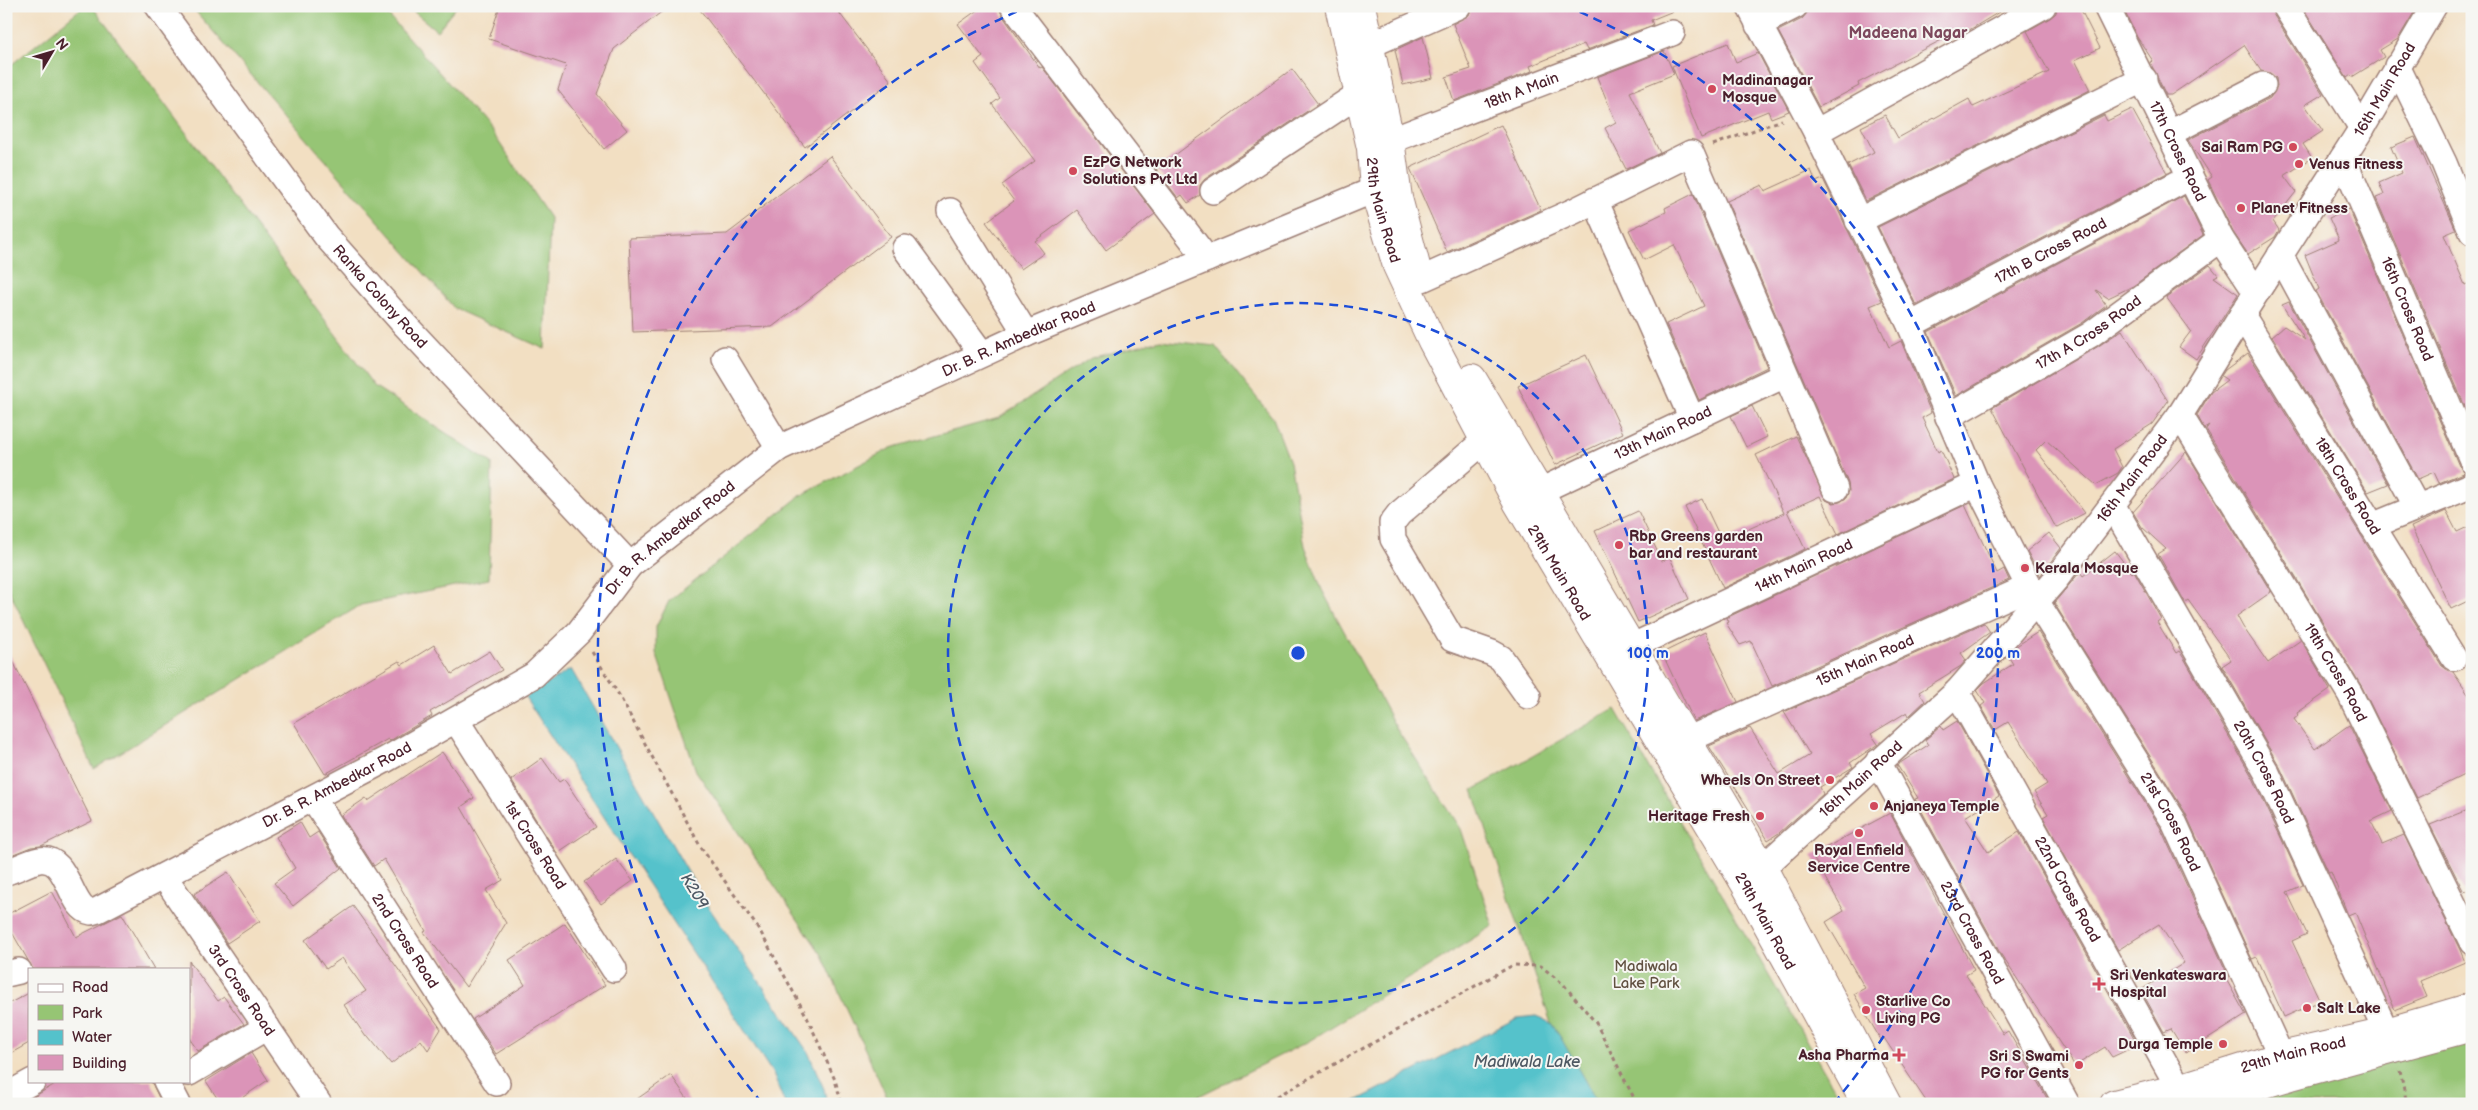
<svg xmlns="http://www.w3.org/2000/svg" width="2478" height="1110" viewBox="0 0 2478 1110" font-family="'Balsamiq Sans',sans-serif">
<rect width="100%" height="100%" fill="#f6f6f2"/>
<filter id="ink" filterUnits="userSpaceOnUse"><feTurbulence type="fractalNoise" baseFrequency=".02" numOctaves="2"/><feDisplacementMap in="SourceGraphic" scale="10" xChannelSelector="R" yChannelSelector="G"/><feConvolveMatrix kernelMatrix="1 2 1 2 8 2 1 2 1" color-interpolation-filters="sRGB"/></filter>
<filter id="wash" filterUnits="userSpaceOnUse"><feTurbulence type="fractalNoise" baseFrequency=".0096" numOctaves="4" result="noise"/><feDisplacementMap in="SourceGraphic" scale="20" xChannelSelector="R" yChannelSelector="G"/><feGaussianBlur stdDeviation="1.12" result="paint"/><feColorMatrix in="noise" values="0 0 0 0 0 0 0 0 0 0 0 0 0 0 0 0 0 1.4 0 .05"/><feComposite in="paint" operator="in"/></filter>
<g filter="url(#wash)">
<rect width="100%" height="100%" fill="#f2dfc2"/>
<path fill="#96c574" stroke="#707250" d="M 84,6 L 92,6 L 374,386 L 492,463 L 489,579 L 361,605 L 94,769 L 6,584 L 6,69 Z
M 191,6 L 380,6 L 492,132 L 550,218 L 545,349 L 455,309 Z
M 407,6 L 457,6 L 437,31 Z
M 1160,340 L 1215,346 L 1273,418 L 1290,462 L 1305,546 L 1322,590 L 1396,728 L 1461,829 L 1493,926 L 1309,1041 L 1183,1104 L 890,1104 L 822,955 L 696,771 L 656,653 L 656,627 L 669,601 L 800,496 L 891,448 L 999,418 L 1091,358 Z
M 1615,709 L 1843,1104 L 1598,1104 L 1551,1023 L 1473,790 Z
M 2472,1038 L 2472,1104 L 2246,1104 Z"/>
<path fill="#54c2cb" stroke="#4f707b" d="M 571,669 L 707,905 L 808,1052 L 824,1089 L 827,1104 L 785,1104 L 773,1074 L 525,697 Z
M 1536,1016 L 1551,1023 L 1561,1038 L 1598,1104 L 1350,1104 L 1517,1018 Z"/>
<g id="blocks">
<path fill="#db94b8" d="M 500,6 L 669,6 L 614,49 L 597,94 L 627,130 L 604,149 L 558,90 L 566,65 L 489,39 Z
M 697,6 L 834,6 L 891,81 L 805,147 Z
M 983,6 L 999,6 L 1002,15 L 1040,68 L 1042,67 L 1155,214 L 1106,250 L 1077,210 L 1035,241 L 1044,253 L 1021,269 L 986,222 L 1014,201 L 1002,185 L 1035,161 L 992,104 L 1000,98 L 975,63 L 983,57 L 958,24 Z
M 1472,6 L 1683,6 L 1683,7 L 1651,20 L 1653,25 L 1587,50 L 1584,44 L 1530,66 L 1532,71 L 1454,101 L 1446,77 L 1471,69 L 1453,24 L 1469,15 Z
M 1809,6 L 2009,6 L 1961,35 L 1959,31 L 1858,83 L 1859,86 L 1819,107 L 1778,31 L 1802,19 L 1807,13 Z
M 2057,6 L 2079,6 L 2100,48 L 2075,60 L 2090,90 L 1866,201 L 1848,165 L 1874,152 L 1861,127 L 1885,115 L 1898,138 L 1969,99 L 1973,107 L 2049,72 L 2027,31 L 2050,18 L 2056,13 Z
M 2122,6 L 2271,6 L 2273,14 L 2323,94 L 2305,105 L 2323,131 L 2303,144 L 2312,158 L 2284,176 L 2296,192 L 2273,221 L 2279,230 L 2275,237 L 2248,254 L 2233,232 L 2208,180 L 2212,177 L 2188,140 L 2270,98 L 2277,86 L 2276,78 L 2270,73 L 2261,71 L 2244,45 L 2171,95 L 2166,95 L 2150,62 L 2153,61 L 2137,37 Z
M 2302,6 L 2414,6 L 2416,9 L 2398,39 L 2380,50 L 2384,57 L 2352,77 L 2351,75 L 2347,78 Z
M 1423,37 L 1433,78 L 1403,85 L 1395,50 Z
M 1728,43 L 1736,62 L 1758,53 L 1789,111 L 1771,118 L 1768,111 L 1701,138 L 1672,66 Z
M 1664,51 L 1674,74 L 1630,92 L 1660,153 L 1626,169 L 1605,128 L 1616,122 L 1597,77 Z
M 1292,69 L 1318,104 L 1205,179 L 1200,185 L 1200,195 L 1188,203 L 1182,195 L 1178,198 L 1156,169 Z
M 2132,109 L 2167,173 L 1916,305 L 1878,227 L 2104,115 L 2107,121 Z
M 1501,125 L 1541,210 L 1447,252 L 1410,168 Z
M 2415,137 L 2456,230 L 2444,235 L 2465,285 L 2472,282 L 2472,423 L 2376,198 L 2384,195 L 2379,183 L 2402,173 L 2391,147 Z
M 830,156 L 891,237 L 772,327 L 633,332 L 629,238 L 727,234 Z
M 1811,170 L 1816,182 L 1823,179 L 1882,301 L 1870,306 L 1889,347 L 1901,341 L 1931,413 L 1922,418 L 1938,452 L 1941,450 L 1954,479 L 1838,534 L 1820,496 L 1787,511 L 1805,549 L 1723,588 L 1685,507 L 1702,499 L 1722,541 L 1784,513 L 1756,455 L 1796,436 L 1826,500 L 1833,503 L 1840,502 L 1846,498 L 1849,491 L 1848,483 L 1727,201 L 1762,185 L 1765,191 Z
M 1693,194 L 1767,367 L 1699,400 L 1666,324 L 1704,306 L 1674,245 L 1644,260 L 1629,230 L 1666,212 L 1665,208 Z
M 2184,196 L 2203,235 L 2133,286 L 2108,298 L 2096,290 L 2106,305 L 2082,323 L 1956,396 L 1928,332 Z
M 2349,209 L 2459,466 L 2465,472 L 2439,483 L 2434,472 L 2418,479 L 2316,291 L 2319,289 L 2305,255 L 2339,240 L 2329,218 Z
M 2210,265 L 2218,275 L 2214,277 L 2238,294 L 2196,359 L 2179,347 L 2191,331 L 2166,297 Z
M 2289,302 L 2388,484 L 2368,492 L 2272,336 L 2284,326 L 2305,340 L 2282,305 Z
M 2122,330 L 2168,401 L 2152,424 L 2113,449 L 2122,467 L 2118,473 L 2096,485 L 2046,440 L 2036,450 L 2085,513 L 2056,528 L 1992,408 L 2097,347 Z
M 2248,353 L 2442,666 L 2453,672 L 2472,700 L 2472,771 L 2417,798 L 2362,687 L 2206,429 L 2209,425 L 2204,428 L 2197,415 L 2211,392 L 2227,380 L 2221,376 L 2225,370 Z
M 1586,355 L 1623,433 L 1555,465 L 1518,386 Z
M 1752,406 L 1767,437 L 1746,447 L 1731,416 Z
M 2186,452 L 2271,592 L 2237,616 L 2243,627 L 2268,663 L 2301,640 L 2330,690 L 2297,713 L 2298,716 L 2294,719 L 2315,749 L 2349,725 L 2392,811 L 2371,821 L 2382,844 L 2404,835 L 2460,950 L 2465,962 L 2420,981 L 2427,997 L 2395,1010 L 2355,912 L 2348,915 L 2331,872 L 2329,873 L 2280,767 L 2222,666 L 2231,660 L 2188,600 L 2185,602 L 2158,554 L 2166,549 L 2142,527 L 2133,512 Z
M 1965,505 L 1997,573 L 2004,569 L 2009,580 L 1772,686 L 1751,641 L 1740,645 L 1726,623 L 1728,622 L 1726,618 Z
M 1638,511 L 1662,561 L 1670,558 L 1689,599 L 1638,622 L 1595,531 Z
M 2446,511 L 2457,532 L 2472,525 L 2472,599 L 2451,609 L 2411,527 Z
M 2049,533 L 2061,548 L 2040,576 L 2027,551 Z
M 2115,551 L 2132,573 L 2134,571 L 2161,619 L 2157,622 L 2176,653 L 2179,651 L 2185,660 L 2254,780 L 2303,885 L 2287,892 L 2307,934 L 2292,941 L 2320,1001 L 2284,1017 L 2257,957 L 2252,959 L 2185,812 L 2054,603 L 2080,572 L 2083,576 Z
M 1984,623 L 1990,632 L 1961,653 L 1966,660 L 1961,666 L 1919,692 L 1925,701 L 1909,716 L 1907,712 L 1871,734 L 1878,744 L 1850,763 L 1853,767 L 1820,787 L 1823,794 L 1779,833 L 1768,840 L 1709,746 L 1750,728 L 1779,774 L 1810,755 L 1784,712 Z
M 1705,632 L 1738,702 L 1694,721 L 1662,653 Z
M 2038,632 L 2160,827 L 2226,971 L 2222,972 L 2246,1015 L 2186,1053 L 2171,1029 L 2164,1032 L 2141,990 L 2184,963 L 2159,924 L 2118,950 L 2043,817 L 2048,814 L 2034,792 L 2047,784 L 2008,722 L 1995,730 L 1981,706 L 1985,703 L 1977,690 L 1984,683 L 2013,664 L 2008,656 L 2018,645 Z
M 434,645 L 452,674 L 490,651 L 502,670 L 430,712 L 432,716 L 396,737 L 390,741 L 388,739 L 325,774 L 294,723 L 399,661 L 402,665 Z
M 6,647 L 92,821 L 41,846 L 31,847 L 6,857 Z
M 1957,721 L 1999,796 L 1965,817 L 1988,852 L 2019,832 L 2138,1045 L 2112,1057 L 2105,1047 L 2075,1066 L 2000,953 L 1915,799 L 1918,798 L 1897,765 L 1928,745 L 1925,740 L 1941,726 L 1943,730 Z
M 442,752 L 474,798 L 461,807 L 503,880 L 486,890 L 506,923 L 466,987 L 424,932 L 426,931 L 384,859 L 374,866 L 341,815 L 366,798 L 368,801 Z
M 542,758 L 559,782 L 564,779 L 596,827 L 557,853 L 511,780 Z
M 2472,808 L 2472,889 L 2464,892 L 2430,825 Z
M 1890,813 L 1974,970 L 1966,975 L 2003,1034 L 2008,1031 L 2048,1100 L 2031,1104 L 1928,1104 L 1884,1038 L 1881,1040 L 1854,994 L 1865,988 L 1826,922 L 1844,911 L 1812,855 Z
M 300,822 L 309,838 L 318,832 L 341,868 L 293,906 L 274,883 L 295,868 L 276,837 Z
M 616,859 L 633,881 L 601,904 L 584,882 Z
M 228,872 L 260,921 L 227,943 L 194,894 Z
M 52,891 L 76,937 L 122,914 L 154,969 L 33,969 L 6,922 L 6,915 Z
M 353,906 L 441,1029 L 428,1050 L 421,1040 L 391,1064 L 368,1036 L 366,1037 L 344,1005 L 366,991 L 342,958 L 326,969 L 305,940 Z
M 565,923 L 605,985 L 496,1054 L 473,1019 L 525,985 L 509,960 Z
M 189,961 L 218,1001 L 224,997 L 244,1024 L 198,1051 L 189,1038 Z
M 29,993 L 29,1043 L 6,1056 L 6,1005 Z
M 251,1053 L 268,1080 L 233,1104 L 221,1104 L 206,1081 Z
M 671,1075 L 691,1104 L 630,1104 Z
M 60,1081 L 151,1081 L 162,1104 L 22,1104 Z"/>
</g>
</g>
<g filter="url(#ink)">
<use href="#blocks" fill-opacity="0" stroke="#9e7f76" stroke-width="1"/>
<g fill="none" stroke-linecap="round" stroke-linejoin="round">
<defs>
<g id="minor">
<path id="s1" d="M 158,6 L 326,236 L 405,325 L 630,565"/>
<path d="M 1013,6 L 1207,259"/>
<path d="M 1749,6 L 1816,132 L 1910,325 L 1977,484 L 2029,587"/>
<path id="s2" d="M 2106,6 L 2221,239 L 2256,292"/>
<path d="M 2285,6 L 2362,128"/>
<path d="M 1758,25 L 1795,6"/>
<path d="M 1370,45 L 1458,6"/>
<path d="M 2397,66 L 2444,163 L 2472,232"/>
<path d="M 1816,132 L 2043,6"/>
<path d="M 2170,133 L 2263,85"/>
<path id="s3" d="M 1371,148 L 1672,33"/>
<path id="s4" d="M 2343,158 L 2472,460"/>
<path d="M 1213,191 L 1359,94"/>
<path d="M 1595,200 L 1692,419"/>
<path d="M 950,211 L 1026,334"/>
<path d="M 1858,221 L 2144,79"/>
<path d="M 905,248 L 982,354"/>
<path d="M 2280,255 L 2417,507"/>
<path d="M 1422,279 L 1574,211 L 1691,153 L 1835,489"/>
<path id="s5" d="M 2242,315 L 2454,658"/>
<path id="s6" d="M 1910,325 L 2190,177"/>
<path d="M 725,359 L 779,448"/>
<path id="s7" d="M 2180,415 L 2350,694 L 2472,942"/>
<path id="s8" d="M 1948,417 L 2090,335 L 2221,239"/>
<path d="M 1485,440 L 1399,514 L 1392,523 L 1393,539 L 1452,639 L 1492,653 L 1501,658 L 1528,696"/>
<path id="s9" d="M 1540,491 L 1785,375"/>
<path id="s10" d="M 2113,506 L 2267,773 L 2394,1049"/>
<path d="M 2372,526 L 2472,485"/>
<path id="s11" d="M 1631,647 L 1977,484"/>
<path id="s12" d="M 1957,692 L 2179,1088"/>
<path id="s13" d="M 456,720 L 614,969"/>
<path id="s14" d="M 1687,740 L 2029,587 L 2036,601 L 2173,820 L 2281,1056"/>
<path id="s15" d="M 1878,762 L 2067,1104"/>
<path id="s16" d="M 313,798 L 497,1083"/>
<path id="s17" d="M 6,872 C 17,869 28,862 39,860 C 69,854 69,909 91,912 L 98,910 L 385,760 L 534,675 L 579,632 L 630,565 L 779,448 L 1026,334 L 1374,190 L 1394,184"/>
<path id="s18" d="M 164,876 L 319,1104"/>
<path id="s19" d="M 1748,881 L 1957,692 L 2056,579 L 2180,415 L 2242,315 L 2362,128 L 2434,6"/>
<path d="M 6,974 L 19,971"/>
<path d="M 189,1073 L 267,1027"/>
<path d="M 166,1081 L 178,1104"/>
<path d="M 6,1096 L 33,1081"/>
</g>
<g id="major">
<path id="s20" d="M 1339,6 L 1371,148 L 1374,190 L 1397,266 L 1432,341 L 1517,502 L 1745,884 L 1866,1104"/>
<path d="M 1361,6 L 1390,140 L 1398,198 L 1416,266"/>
<path d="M 1472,378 L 1763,868 L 1887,1104"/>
<path id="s21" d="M 2114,1104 L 2179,1088 L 2281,1056 L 2387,1032 L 2472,1007"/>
<path d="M 2197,1104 L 2291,1076 L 2472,1027"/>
</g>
</defs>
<use href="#minor" stroke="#9e7f76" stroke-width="28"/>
<use href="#major" stroke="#9e7f76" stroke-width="30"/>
<path stroke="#9e7f76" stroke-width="3" stroke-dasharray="4 4" stroke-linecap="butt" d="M 1713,145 L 1782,120
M 592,652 L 619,695 L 700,846 L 760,931 L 807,1017 L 835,1080 L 842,1104
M 2400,1071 L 2407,1104
M 1263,1104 L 1513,965 L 1541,966 L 1564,985 L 1596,1023 L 1637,1104"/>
<use href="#minor" stroke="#fff" stroke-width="25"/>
<use href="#major" stroke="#fff" stroke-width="28"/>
</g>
</g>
<g fill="none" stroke="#1d4ed8" stroke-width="2.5" stroke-dasharray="9 6">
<circle cx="1298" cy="653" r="350"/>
<path d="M762 1103A700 700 0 0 1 1030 6M1566 6A700 700 0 0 1 1834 1103"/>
</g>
<g fill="#d1495b" stroke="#f6f6f2" stroke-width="2">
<circle cx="1712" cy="89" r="5"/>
<circle cx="2293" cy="147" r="5"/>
<circle cx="2299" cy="164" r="5"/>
<circle cx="1073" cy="171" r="5"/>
<circle cx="2241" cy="208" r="5"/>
<circle cx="1619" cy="545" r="5"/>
<circle cx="2025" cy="568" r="5"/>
<circle cx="1830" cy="780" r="5"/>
<circle cx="1874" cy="806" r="5"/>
<circle cx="1760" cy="816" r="5"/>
<circle cx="1859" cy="833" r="5"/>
<path d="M2096.5 976.5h5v5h5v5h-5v5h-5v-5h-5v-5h5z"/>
<circle cx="2307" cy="1008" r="5"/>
<circle cx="1866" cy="1010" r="5"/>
<circle cx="2223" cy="1044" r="5"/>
<path d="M1896.5 1047.5h5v5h5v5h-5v5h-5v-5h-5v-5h5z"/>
<circle cx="2079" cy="1065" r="5"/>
</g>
<g text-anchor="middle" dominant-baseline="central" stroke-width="4" stroke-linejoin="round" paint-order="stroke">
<g font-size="15" font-weight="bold" fill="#4a1f2b" stroke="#f6f6f2" text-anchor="start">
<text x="1722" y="80">Madinanagar<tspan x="1722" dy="17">Mosque</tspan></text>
<text x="2283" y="147" text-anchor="end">Sai Ram PG</text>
<text x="1083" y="162">EzPG Network<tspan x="1083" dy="17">Solutions Pvt Ltd</tspan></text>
<text x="2309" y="164">Venus Fitness</text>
<text x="2251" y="208">Planet Fitness</text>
<text x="1629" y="536">Rbp Greens garden<tspan x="1629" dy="17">bar and restaurant</tspan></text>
<text x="2035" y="568">Kerala Mosque</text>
<text x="1820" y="780" text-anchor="end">Wheels On Street</text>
<text x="1884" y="806">Anjaneya Temple</text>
<text x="1750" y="816" text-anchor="end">Heritage Fresh</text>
<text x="1859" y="850" text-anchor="middle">Royal Enfield<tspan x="1859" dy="17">Service Centre</tspan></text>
<text x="2110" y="975">Sri Venkateswara<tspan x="2110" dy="17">Hospital</tspan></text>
<text x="1876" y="1001">Starlive Co<tspan x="1876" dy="17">Living PG</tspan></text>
<text x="2317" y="1008">Salt Lake</text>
<text x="2213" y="1044" text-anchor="end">Durga Temple</text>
<text x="1889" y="1055" text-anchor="end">Asha Pharma</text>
<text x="2069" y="1056" text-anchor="end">Sri S Swami<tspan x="2069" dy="17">PG for Gents</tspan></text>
</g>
<g font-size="15" fill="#4a1f2b" stroke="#f6f6f2">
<text stroke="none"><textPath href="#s19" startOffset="1022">16th Main Road</textPath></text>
<text stroke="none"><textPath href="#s3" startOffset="161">18th A Main</textPath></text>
<text stroke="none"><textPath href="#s2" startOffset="162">17th Cross Road</textPath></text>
<text stroke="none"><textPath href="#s20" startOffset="209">29th Main Road</textPath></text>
<text stroke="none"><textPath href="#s6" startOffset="159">17th B Cross Road</textPath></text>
<text stroke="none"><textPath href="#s1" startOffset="366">Ranka Colony Road</textPath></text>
<text stroke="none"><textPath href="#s4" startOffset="164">16th Cross Road</textPath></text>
<text stroke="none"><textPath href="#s8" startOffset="164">17th A Cross Road</textPath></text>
<text stroke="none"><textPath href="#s17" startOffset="1216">Dr. B. R. Ambedkar Road</textPath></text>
<text stroke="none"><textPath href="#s9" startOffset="136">13th Main Road</textPath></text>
<text stroke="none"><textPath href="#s19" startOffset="558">16th Main Road</textPath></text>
<text stroke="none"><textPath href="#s5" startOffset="201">18th Cross Road</textPath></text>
<text stroke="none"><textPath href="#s17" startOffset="811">Dr. B. R. Ambedkar Road</textPath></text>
<text stroke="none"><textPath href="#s11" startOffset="191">14th Main Road</textPath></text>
<text stroke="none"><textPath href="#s20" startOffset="614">29th Main Road</textPath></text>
<text stroke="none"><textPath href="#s14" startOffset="195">15th Main Road</textPath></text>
<text stroke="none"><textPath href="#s7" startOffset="301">19th Cross Road</textPath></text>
<text stroke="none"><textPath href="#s10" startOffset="306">20th Cross Road</textPath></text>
<text stroke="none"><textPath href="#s19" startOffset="152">16th Main Road</textPath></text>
<text stroke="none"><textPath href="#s17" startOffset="391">Dr. B. R. Ambedkar Road</textPath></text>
<text stroke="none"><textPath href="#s14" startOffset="649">21st Cross Road</textPath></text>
<text stroke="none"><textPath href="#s13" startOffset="148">1st Cross Road</textPath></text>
<text stroke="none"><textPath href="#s12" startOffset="226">22nd Cross Road</textPath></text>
<text stroke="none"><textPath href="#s20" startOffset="1019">29th Main Road</textPath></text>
<text stroke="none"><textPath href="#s15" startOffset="195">23rd Cross Road</textPath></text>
<text stroke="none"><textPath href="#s16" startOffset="170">2nd Cross Road</textPath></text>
<text stroke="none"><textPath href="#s18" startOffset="138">3rd Cross Road</textPath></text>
<text stroke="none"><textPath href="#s21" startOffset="186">29th Main Road</textPath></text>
</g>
<g font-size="15" fill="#615141" stroke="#f6f6f2">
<text x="1646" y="966">Madiwala<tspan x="1646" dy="17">Lake Park</tspan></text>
</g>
<g font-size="16" font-weight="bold" fill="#7d485c" stroke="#f6f6f2">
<text x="1908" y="33">Madeena Nagar</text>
</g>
<g font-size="16" font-style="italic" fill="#4e5863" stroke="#f6f6f2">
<text transform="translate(694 891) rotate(58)">K209</text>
<text x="1527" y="1062">Madiwala Lake</text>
</g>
</g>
<circle cx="1298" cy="653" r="8" fill="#1d4ed8" stroke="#f6f6f2" stroke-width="2.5"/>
<g font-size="15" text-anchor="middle" font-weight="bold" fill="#1d4ed8" stroke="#f6f6f2" stroke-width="4" stroke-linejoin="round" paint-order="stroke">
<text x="1648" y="658">100 m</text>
<text x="1998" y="658">200 m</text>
</g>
<rect width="2478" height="1110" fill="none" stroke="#f6f6f2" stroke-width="25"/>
<rect x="28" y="968" width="162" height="115" fill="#f6f6f2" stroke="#b1a0a2"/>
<rect x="38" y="984" width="25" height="8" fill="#ffffff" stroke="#b1a0a2"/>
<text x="72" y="992" font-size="15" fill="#4a1f2b">Road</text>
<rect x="38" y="1005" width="25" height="15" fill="#96c574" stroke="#b1a0a2"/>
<text x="72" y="1018" font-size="15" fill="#4a1f2b">Park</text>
<rect x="38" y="1030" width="25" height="15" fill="#54c2cb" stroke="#b1a0a2"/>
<text x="72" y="1042" font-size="15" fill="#4a1f2b">Water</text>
<rect x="38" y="1055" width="25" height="15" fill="#db94b8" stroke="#b1a0a2"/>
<text x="72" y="1068" font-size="15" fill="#4a1f2b">Building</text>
<g transform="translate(52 52) rotate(52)" stroke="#f6f6f2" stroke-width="4" paint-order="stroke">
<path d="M0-4L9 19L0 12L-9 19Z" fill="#4a1f2b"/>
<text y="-8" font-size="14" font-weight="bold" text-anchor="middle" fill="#4a1f2b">N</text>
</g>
</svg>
